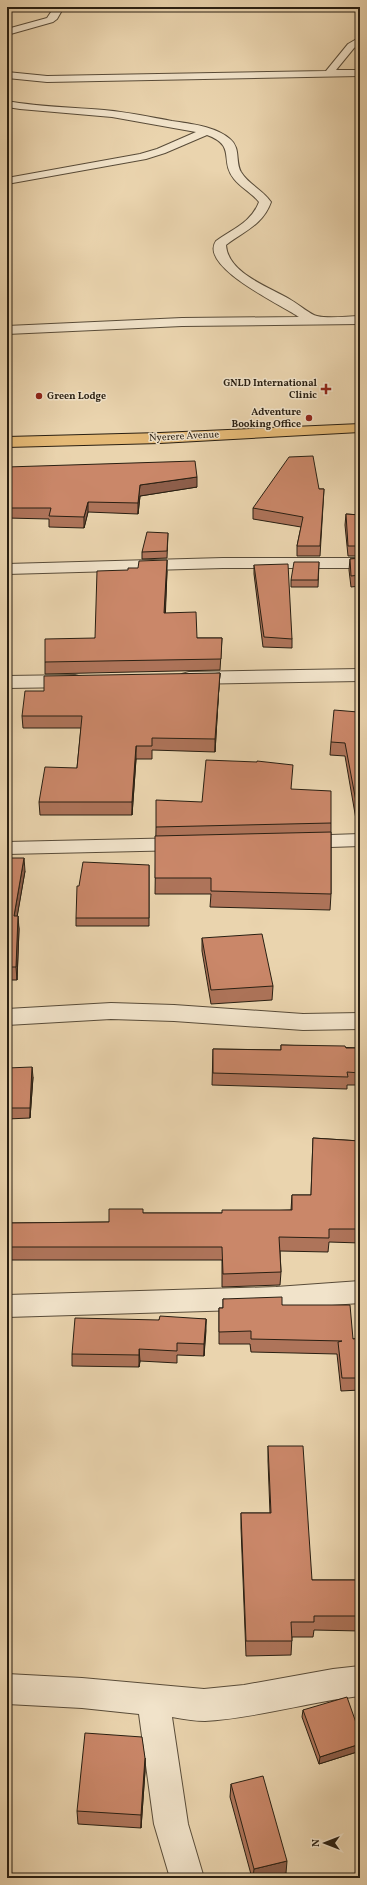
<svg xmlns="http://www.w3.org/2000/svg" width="367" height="1885" viewBox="0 0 367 1885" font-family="Vollkorn,serif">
<rect width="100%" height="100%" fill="#ead4ae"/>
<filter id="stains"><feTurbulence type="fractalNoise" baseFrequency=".005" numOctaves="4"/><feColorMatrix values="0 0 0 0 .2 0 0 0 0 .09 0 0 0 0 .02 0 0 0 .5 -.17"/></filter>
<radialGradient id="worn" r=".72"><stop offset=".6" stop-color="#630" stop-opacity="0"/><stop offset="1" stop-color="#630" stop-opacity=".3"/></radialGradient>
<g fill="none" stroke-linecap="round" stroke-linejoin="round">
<defs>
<path id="minor" d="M 48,7 L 58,7 L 61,12 L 57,19 L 53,22 L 7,35 L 7,29 L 47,18 L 51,12 Z
M 360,37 L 360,44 L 354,48 L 336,70 L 360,70 L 360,76 L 47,82 L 7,78 L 7,72 L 47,76 L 326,71 L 348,44 Z
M 7,101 C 39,107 71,107 104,110 C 127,112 150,117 172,121 C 191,124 215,126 230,139 C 241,148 235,161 241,172 C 248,184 263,190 271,202 C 263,225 244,231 226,245 C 228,274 270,287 291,300 C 298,304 311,315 317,316 C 330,319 347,316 360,316 L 360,324 L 182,326 L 7,334 L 7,326 L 182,318 L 299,317 C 284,306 198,267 216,241 C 232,229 251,223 259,202 C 252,193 241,188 234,179 C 219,160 237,146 207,135 L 165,153 L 146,159 L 7,184 L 7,178 L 140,154 L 157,149 L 196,132 L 112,117 L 20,109 L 7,107 Z
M 223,558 L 360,558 L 360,568 L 223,568 L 7,574 L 7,564 Z
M 360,669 L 360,681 L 189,684 L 182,682 L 180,678 L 182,674 L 189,672 Z
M 75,675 L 82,677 L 84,681 L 82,685 L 75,687 L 7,688 L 7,676 Z
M 360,834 L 360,846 L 301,848 L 294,846 L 291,842 L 294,838 L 301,836 Z
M 185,838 L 192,840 L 195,844 L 192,848 L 185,850 L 7,854 L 7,842 Z
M 111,1003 L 174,1005 L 303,1014 L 360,1013 L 360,1029 L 303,1030 L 174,1021 L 111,1019 L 7,1025 L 7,1009 Z
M 360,1281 L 360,1303 L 276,1309 L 7,1317 L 7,1295 L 276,1287 Z
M 360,1666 L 360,1696 C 308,1702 257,1718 205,1721 C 194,1721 183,1719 172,1717 L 188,1824 L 204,1878 L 170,1878 L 154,1824 L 139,1714 L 82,1708 L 7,1704 L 7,1674 L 82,1678 L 204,1689 L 244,1685 L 333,1669 Z"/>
<path id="primary" d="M 360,424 L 360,432 L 160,443 L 7,447 L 7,437 L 160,433 Z"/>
</defs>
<use href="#minor" stroke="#594c39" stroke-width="2"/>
<use href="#primary" stroke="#291f12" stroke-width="2"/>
<use href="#minor" fill="#f1e3ca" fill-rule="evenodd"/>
<use href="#primary" fill="#e5ba77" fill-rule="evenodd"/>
</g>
<path fill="#ae745a" stroke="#291f12" d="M 7,467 L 197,487 L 140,496 L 138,514 L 88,512 L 84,528 L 49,527 L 49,519 L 7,518 Z
M 319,489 L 324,489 L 320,556 L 297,556 L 297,546 L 301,527 L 253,519 L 253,508 Z
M 346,514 L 360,515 L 360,556 L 348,556 L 345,525 Z
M 168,533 L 167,558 L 142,559 L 142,552 Z
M 360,558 L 360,586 L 351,587 L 349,570 L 350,559 Z
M 319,562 L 318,587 L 291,587 L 291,580 Z
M 254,565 L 292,639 L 292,648 L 263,647 L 254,574 Z
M 167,571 L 165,613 L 197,638 L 222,638 L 220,670 L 45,674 L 45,662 L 95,638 Z
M 220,673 L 219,685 L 215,752 L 152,750 L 152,759 L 136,759 L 132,815 L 40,815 L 39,802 L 77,768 L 81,728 L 23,728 L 22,716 L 44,691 Z
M 357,693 L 360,693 L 360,826 L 357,825 L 345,756 L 330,755 L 331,742 L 357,712 Z
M 291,789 L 331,823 L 331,894 L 330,910 L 210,907 L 211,894 L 155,894 L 156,827 L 202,802 Z
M 7,858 L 25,871 L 17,916 L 19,929 L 17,980 L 7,980 Z
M 149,865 L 149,926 L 76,926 L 76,918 Z
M 202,938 L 273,986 L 272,1000 L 211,1004 L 202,951 Z
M 281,1045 L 360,1048 L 360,1085 L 347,1085 L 347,1089 L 212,1085 L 213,1049 L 281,1050 Z
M 7,1068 L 33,1077 L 30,1118 L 7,1119 Z
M 313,1138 L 360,1141 L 360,1243 L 329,1242 L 328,1252 L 280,1251 L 281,1272 L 280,1285 L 222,1287 L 222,1260 L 7,1260 L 7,1214 L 10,1223 L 109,1222 L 143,1213 L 222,1213 L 291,1210 L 292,1195 L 311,1195 Z
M 223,1299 L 282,1305 L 353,1339 L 360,1338 L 360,1390 L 341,1391 L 337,1354 L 251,1352 L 250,1344 L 219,1344 L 219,1308 L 223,1308 Z
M 206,1319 L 204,1356 L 177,1355 L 177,1363 L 140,1361 L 139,1367 L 72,1366 L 72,1354 L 159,1320 Z
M 268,1446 L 312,1580 L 360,1580 L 360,1631 L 314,1630 L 313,1637 L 292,1637 L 291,1655 L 246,1656 L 241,1528 L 241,1513 L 270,1513 L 268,1461 Z
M 303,1710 L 360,1734 L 360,1751 L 319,1764 L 302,1717 Z
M 145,1758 L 145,1771 L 141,1828 L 78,1824 L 77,1811 Z
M 231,1784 L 286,1873 L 266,1878 L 252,1878 L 230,1797 Z"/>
<path fill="#8d5e4a" stroke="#291f12" d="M 197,477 L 197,487 L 140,496 L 138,514 L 138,503 L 140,485 Z
M 88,502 L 88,512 L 84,528 L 84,517 Z
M 167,560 L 167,571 L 165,624 L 164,613 Z
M 220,673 L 219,685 L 215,752 L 215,739 Z
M 136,746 L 136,759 L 132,815 L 132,802 Z
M 24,858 L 25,871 L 15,929 L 14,916 Z
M 18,916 L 19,929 L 17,980 L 16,967 Z
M 32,1067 L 33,1077 L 30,1118 L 30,1108 Z
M 206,1319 L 206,1331 L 204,1356 L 204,1344 Z
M 139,1349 L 140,1361 L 139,1367 Z
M 360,1744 L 360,1751 L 319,1764 L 320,1757 Z
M 145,1758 L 145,1771 L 141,1828 L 141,1815 Z
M 287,1861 L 286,1873 L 266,1878 L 253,1878 L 254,1869 Z"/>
<path fill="#ca8769" stroke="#291f12" d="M 313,456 L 319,489 L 324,489 L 320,546 L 297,546 L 303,517 L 253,508 L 289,457 Z
M 195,461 L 197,477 L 140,485 L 138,503 L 88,502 L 84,517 L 49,516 L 51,508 L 7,508 L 7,467 Z
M 346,514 L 360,515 L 360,546 L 348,546 Z
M 147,532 L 168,533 L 167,551 L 142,552 Z
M 360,558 L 360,575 L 351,576 L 350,559 Z
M 167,560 L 164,613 L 196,612 L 197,638 L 222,638 L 221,659 L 45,662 L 45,639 L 95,638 L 97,571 L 128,570 L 128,568 L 138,568 L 139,561 Z
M 294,562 L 319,562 L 318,580 L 291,580 Z
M 288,564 L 292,639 L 264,637 L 254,565 Z
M 220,673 L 215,739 L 152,738 L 152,746 L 136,746 L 132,802 L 39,802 L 45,767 L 77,768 L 82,716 L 22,716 L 25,691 L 44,691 L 44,676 Z
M 357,693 L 360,693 L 360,812 L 358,812 L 345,743 L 331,742 L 334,710 L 358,712 Z
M 206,760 L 257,762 L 257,761 L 293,765 L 291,789 L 331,791 L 331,823 L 156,827 L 156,800 L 202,802 Z
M 331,832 L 331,894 L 211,891 L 211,878 L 155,878 L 155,836 Z
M 7,858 L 24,858 L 14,916 L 18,916 L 16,967 L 7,967 Z
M 83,862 L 149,865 L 149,918 L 76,918 L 77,886 L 79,886 Z
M 262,934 L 273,986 L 211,990 L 202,938 Z
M 281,1045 L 345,1046 L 346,1048 L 360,1048 L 360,1073 L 347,1072 L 348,1077 L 213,1073 L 213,1049 L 281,1050 Z
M 32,1067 L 30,1108 L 7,1108 L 7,1068 Z
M 313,1138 L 360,1141 L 360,1229 L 329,1229 L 329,1238 L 279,1237 L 281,1272 L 223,1274 L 222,1247 L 7,1247 L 7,1214 L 9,1214 L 8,1223 L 109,1222 L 109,1209 L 143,1209 L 143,1213 L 222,1213 L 222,1210 L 292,1210 L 292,1195 L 311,1195 Z
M 282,1297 L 282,1305 L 350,1305 L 353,1339 L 360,1338 L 360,1378 L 342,1378 L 338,1342 L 342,1341 L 251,1339 L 251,1331 L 219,1332 L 219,1308 L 223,1308 L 223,1299 Z
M 160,1316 L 206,1319 L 204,1344 L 177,1343 L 177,1351 L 139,1349 L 139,1355 L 72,1354 L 75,1318 L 159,1320 Z
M 268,1446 L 303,1446 L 312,1580 L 360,1580 L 360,1616 L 314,1616 L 314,1622 L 291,1622 L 292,1641 L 246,1641 L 241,1513 L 271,1513 Z
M 347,1697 L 360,1734 L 360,1744 L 320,1757 L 303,1710 Z
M 85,1733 L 142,1737 L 145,1758 L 141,1815 L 77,1811 Z
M 263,1776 L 287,1861 L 254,1869 L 231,1784 Z"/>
<g fill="#8f2418" stroke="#f1e3ca" stroke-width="1.5">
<path d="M324 383h4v4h4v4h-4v4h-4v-4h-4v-4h4z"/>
<circle cx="39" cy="396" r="4"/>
<circle cx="309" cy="418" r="4"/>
</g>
<g text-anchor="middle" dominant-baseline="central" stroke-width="3" stroke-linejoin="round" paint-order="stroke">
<g font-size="10" font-weight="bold" fill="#291f12" stroke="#f1e3ca" text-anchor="end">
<text x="317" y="383">GNLD International<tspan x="317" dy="12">Clinic</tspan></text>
<text x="47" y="396" text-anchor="start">Green Lodge</text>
<text x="301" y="412">Adventure<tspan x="301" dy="12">Booking Office</tspan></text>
</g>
<g font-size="10" fill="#291f12" stroke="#f1e3ca">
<text transform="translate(184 436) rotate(-3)">Nyerere Avenue</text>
</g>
</g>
<rect width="367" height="1885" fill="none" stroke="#ead4ae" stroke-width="24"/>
<rect x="8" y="8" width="351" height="1869" fill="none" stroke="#291f12" stroke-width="2"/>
<rect x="12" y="12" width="343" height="1861" fill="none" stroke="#291f12"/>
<g transform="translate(325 1843) rotate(270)" stroke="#f1e3ca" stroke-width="3" paint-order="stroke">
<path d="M0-3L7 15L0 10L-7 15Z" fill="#291f12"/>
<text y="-6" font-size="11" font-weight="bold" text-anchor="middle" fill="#291f12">N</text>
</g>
<rect width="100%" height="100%" filter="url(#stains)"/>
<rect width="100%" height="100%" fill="url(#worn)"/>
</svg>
